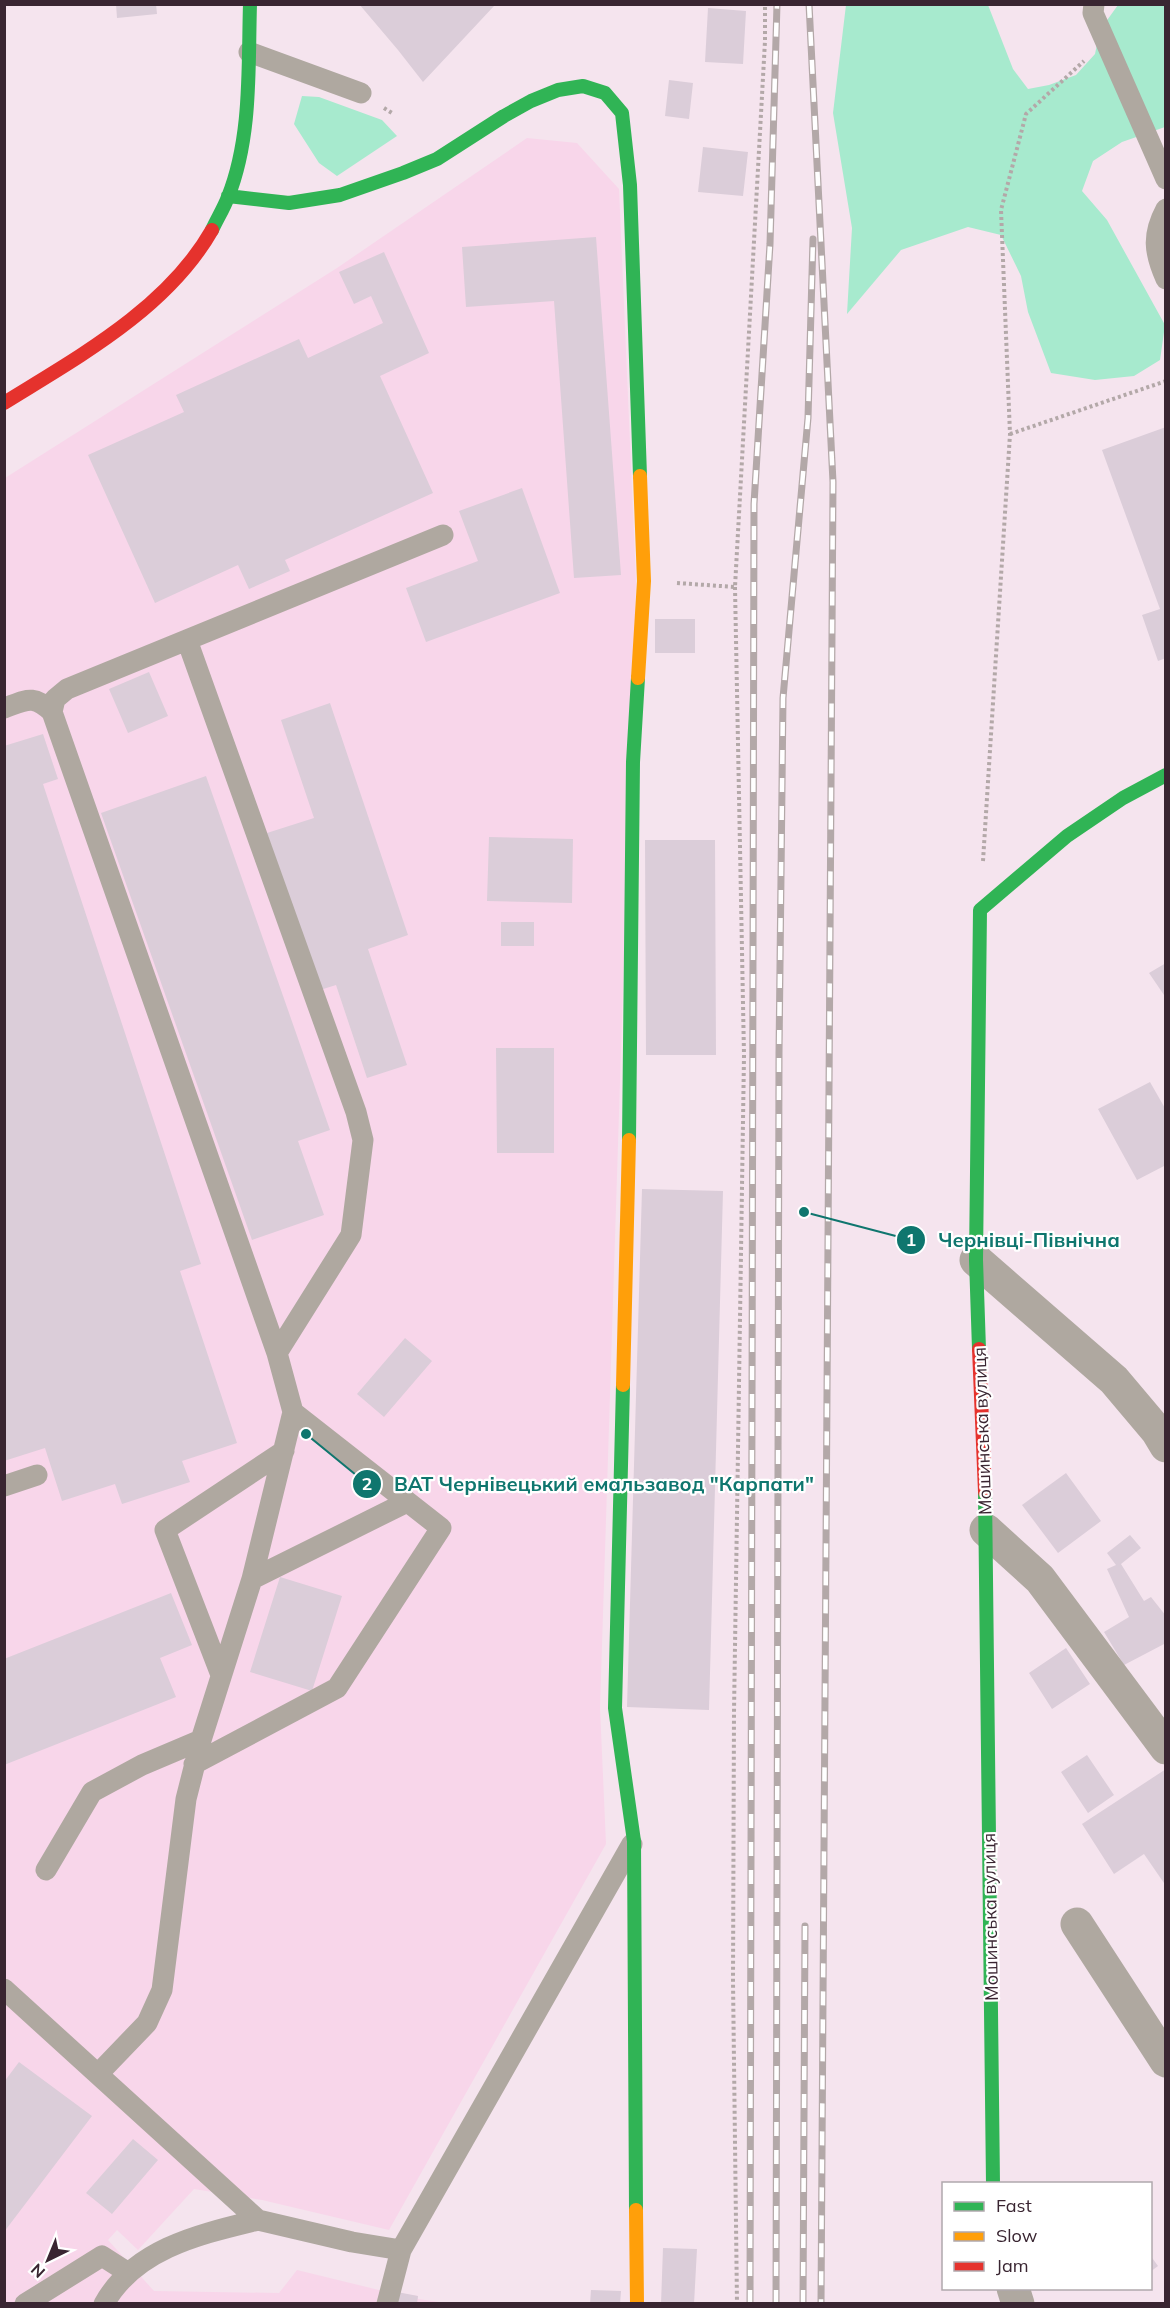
<svg xmlns="http://www.w3.org/2000/svg" width="1170" height="2308" viewBox="0 0 1170 2308" font-family="Mulish,sans-serif">
<rect width="100%" height="100%" fill="#f5e4ee"/>
<path fill="#f8d6ea" d="M 527,138 L 577,143 L 619,189 L 636,581 L 600,1708 L 606,1844 L 389,2230 L 262,2200 L 194,2189 L 138,2250 L 117,2230 L 108,2240 L 154,2291 L 279,2293 L 297,2270 L 379,2290 L 418,2296 L 418,2299 L 446,2303 L 5,2304 L 5,478 L 337,268 Z"/>
<path fill="#a7eace" d="M 846,5 L 988,5 L 1013,69 L 1028,89 L 1049,85 L 1076,75 L 1095,54 L 1100,30 L 1118,5 L 1165,5 L 1165,127 L 1122,142 L 1093,161 L 1082,191 L 1107,220 L 1165,325 L 1160,360 L 1134,376 L 1095,380 L 1051,373 L 1028,312 L 1021,276 L 1001,235 L 968,227 L 901,250 L 847,314 L 852,228 L 833,113 Z
M 302,96 L 319,97 L 382,120 L 397,136 L 337,176 L 319,163 L 294,124 Z"/>
<path fill="#dbcdd9" d="M 116,4 L 156,4 L 157,14 L 117,18 Z
M 359,4 L 405,4 L 494,6 L 423,82 L 398,50 Z
M 708,8 L 746,11 L 743,64 L 705,62 Z
M 669,80 L 693,83 L 689,119 L 665,116 Z
M 703,147 L 748,152 L 743,196 L 698,192 Z
M 596,237 L 621,575 L 574,578 L 554,301 L 466,307 L 462,247 Z
M 384,252 L 429,353 L 380,376 L 433,493 L 285,560 L 290,571 L 249,589 L 238,565 L 155,603 L 88,455 L 184,412 L 176,395 L 299,339 L 308,358 L 383,323 L 371,296 L 354,304 L 339,272 Z
M 1166,427 L 1166,658 L 1158,661 L 1142,615 L 1160,609 L 1102,450 Z
M 522,488 L 560,593 L 426,642 L 406,588 L 478,561 L 459,511 Z
M 655,619 L 695,619 L 695,653 L 655,653 Z
M 149,672 L 168,716 L 128,733 L 109,689 Z
M 330,703 L 408,935 L 368,949 L 407,1065 L 367,1078 L 336,985 L 320,990 L 267,833 L 314,818 L 281,720 Z
M 43,734 L 58,779 L 43,784 L 201,1264 L 180,1271 L 237,1443 L 182,1461 L 190,1482 L 122,1504 L 115,1484 L 62,1501 L 45,1448 L 4,1461 L 4,746 Z
M 206,776 L 330,1130 L 298,1141 L 324,1215 L 252,1240 L 101,813 Z
M 489,837 L 573,839 L 572,903 L 487,901 Z
M 645,840 L 715,840 L 716,1055 L 646,1055 Z
M 501,922 L 534,922 L 534,946 L 501,946 Z
M 1166,963 L 1166,998 L 1149,973 Z
M 496,1048 L 554,1048 L 554,1153 L 497,1153 Z
M 1150,1082 L 1166,1110 L 1166,1165 L 1137,1180 L 1098,1109 Z
M 642,1189 L 723,1191 L 709,1710 L 627,1707 Z
M 405,1338 L 432,1361 L 384,1417 L 357,1394 Z
M 1066,1473 L 1101,1521 L 1058,1553 L 1022,1505 Z
M 1130,1535 L 1141,1548 L 1121,1564 L 1144,1601 L 1151,1597 L 1166,1616 L 1166,1643 L 1124,1665 L 1104,1632 L 1129,1617 L 1107,1569 L 1116,1565 L 1107,1553 Z
M 280,1577 L 342,1596 L 312,1691 L 250,1672 Z
M 171,1593 L 192,1645 L 160,1658 L 176,1697 L 4,1765 L 4,1659 Z
M 1066,1648 L 1090,1684 L 1052,1709 L 1029,1673 Z
M 1087,1755 L 1114,1795 L 1088,1813 L 1061,1772 Z
M 1166,1769 L 1166,1886 L 1144,1854 L 1114,1874 L 1082,1824 Z
M 19,2062 L 92,2116 L 4,2232 L 4,2082 Z
M 133,2139 L 158,2160 L 112,2214 L 86,2193 Z
M 663,2248 L 697,2249 L 694,2304 L 661,2304 Z
M 1150,2255 L 1158,2266 L 1150,2272 Z
M 591,2290 L 621,2291 L 620,2304 L 590,2304 Z
M 397,2292 L 418,2296 L 417,2304 L 395,2304 Z"/>
<g fill="none" stroke-linecap="round" stroke-linejoin="round">
<path stroke="#b3a8a8" stroke-width="4" stroke-dasharray="3 3" stroke-linecap="butt" d="M 384,108 L 392,113
M 1010,434 L 1166,381
M 677,583 L 735,587 L 765,41 L 765,4
M 735,587 L 744,1055 L 734,1712 L 733,1981 L 737,2304
M 983,861 L 1010,434 L 1001,210 L 1026,114 L 1084,61"/>
<path stroke="#afa8a0" stroke-width="21" d="M 1094,4 L 1093,13 L 1166,179
M 249,52 L 361,93
M 1166,209 C 1152,235 1154,252 1166,279
M 187,640 L 356,1112 L 363,1140 L 351,1235 L 277,1353
M 4,708 C 27,700 33,694 52,712
M 4,1486 L 37,1475
M 252,1579 L 407,1502
M 221,1675 L 165,1530 L 284,1451
M 194,1764 L 337,1688 L 441,1528 L 293,1412
M 46,1870 L 92,1792 L 142,1765 L 201,1740
M 4,1989 L 258,2220 L 352,2242 L 401,2250 L 632,1844
M 98,2074 L 147,2023 L 162,1990 L 186,1799 L 201,1740 L 252,1579 L 293,1412 L 277,1353 L 52,712 L 55,699 L 67,689 L 443,535
M 25,2304 L 102,2256 L 127,2272
M 104,2304 C 135,2248 201,2234 258,2220
M 387,2304 L 401,2250"/>
<path stroke="#afa8a0" stroke-width="33" d="M 976,1260 L 1114,1380 L 1157,1431 L 1166,1446
M 986,1530 L 1040,1579 L 1166,1748
M 1077,1924 L 1166,2061
M 1013,2288 L 1018,2304"/>
<path stroke="#30b455" stroke-width="14" d="M 228,196 L 289,203 L 340,195 L 403,173 L 437,159 L 504,116 L 531,101 L 558,90 L 583,86 L 605,93 L 622,113 L 630,185 L 640,476
M 212,230 C 217,219 224,208 228,197 C 252,137 248,67 250,4
M 629,1140 L 633,762 L 638,678
M 979,1349 L 976,1260 L 980,910 L 1067,836 L 1123,798 L 1166,775
M 623,1385 L 615,1708 L 634,1841 L 636,2210
M 985,1492 L 993,2184"/>
<path stroke="#ff9f0a" stroke-width="14" d="M 638,678 L 644,581 L 640,476
M 623,1385 L 629,1140
M 636,2210 L 637,2304"/>
<path stroke="#e5322d" stroke-width="14" d="M 4,403 C 78,357 167,309 212,230
M 979,1349 L 985,1492"/>
<defs>
<path id="rail" d="M 809,4 L 833,482 L 821,2304
M 750,2304 L 754,504 L 770,244 L 777,4
M 776,2304 L 779,1054 L 783,698 L 808,418 L 813,239
M 803,2304 L 805,1926"/>
</defs>
<use href="#rail" stroke="#b3a8a8" stroke-width="7"/>
<use href="#rail" stroke="#fff" stroke-width="4.5" stroke-dasharray="14" stroke-linecap="butt"/>
</g>
<g text-anchor="middle" dominant-baseline="central" stroke-width="4.5" stroke-linejoin="round" paint-order="stroke">
<g font-size="18" fill="#392531" stroke="#fff">
<text transform="translate(982 1431) rotate(-92)">Мошинська вулиця</text>
<text transform="translate(990 1917) rotate(-91)">Мошинська вулиця</text>
</g>
</g>
<path fill="none" stroke="#0f766e" stroke-width="2" d="M804 1212L911 1240M306 1434L367 1484"/>
<g fill="#0f766e" stroke="#fff" stroke-width="2">
<circle cx="804" cy="1212" r="6"/>
<circle cx="306" cy="1434" r="6"/>
<circle cx="911" cy="1240" r="15"/>
<circle cx="367" cy="1484" r="15"/>
</g>
<g font-size="18" text-anchor="middle" font-weight="bold" fill="#fff">
<text x="911" y="1246">1</text>
<text x="367" y="1490">2</text>
</g>
<g font-size="20" text-anchor="middle" font-weight="bold" fill="#0f766e" stroke="#fff" stroke-width="4.5" stroke-linejoin="round" paint-order="stroke">
<text x="1029" y="1247">Чернівці-Північна</text>
<text x="604" y="1491">ВАТ Чернівецький емальзавод "Карпати"</text>
</g>
<rect width="1170" height="2308" fill="none" stroke="#392531" stroke-width="12"/>
<rect x="942" y="2182" width="210" height="108" fill="#ffffff" stroke="#b0a8ad" stroke-width="1.5"/>
<rect x="954" y="2202" width="30" height="9" fill="#30b455" stroke="#b0a8ad" stroke-width="1.5"/>
<text x="996" y="2212" font-size="18" fill="#392531">Fast</text>
<rect x="954" y="2232" width="30" height="9" fill="#ff9f0a" stroke="#b0a8ad" stroke-width="1.5"/>
<text x="996" y="2242" font-size="18" fill="#392531">Slow</text>
<rect x="954" y="2262" width="30" height="9" fill="#e5322d" stroke="#b0a8ad" stroke-width="1.5"/>
<text x="996" y="2272" font-size="18" fill="#392531">Jam</text>
<g transform="translate(48 2260) rotate(223)" stroke="#ffffff" stroke-width="4.5" paint-order="stroke">
<path d="M0-4.5L10 22L0 15L-10 22Z" fill="#392531"/>
<text y="-9" font-size="16" font-weight="bold" text-anchor="middle" fill="#392531">N</text>
</g>
</svg>
